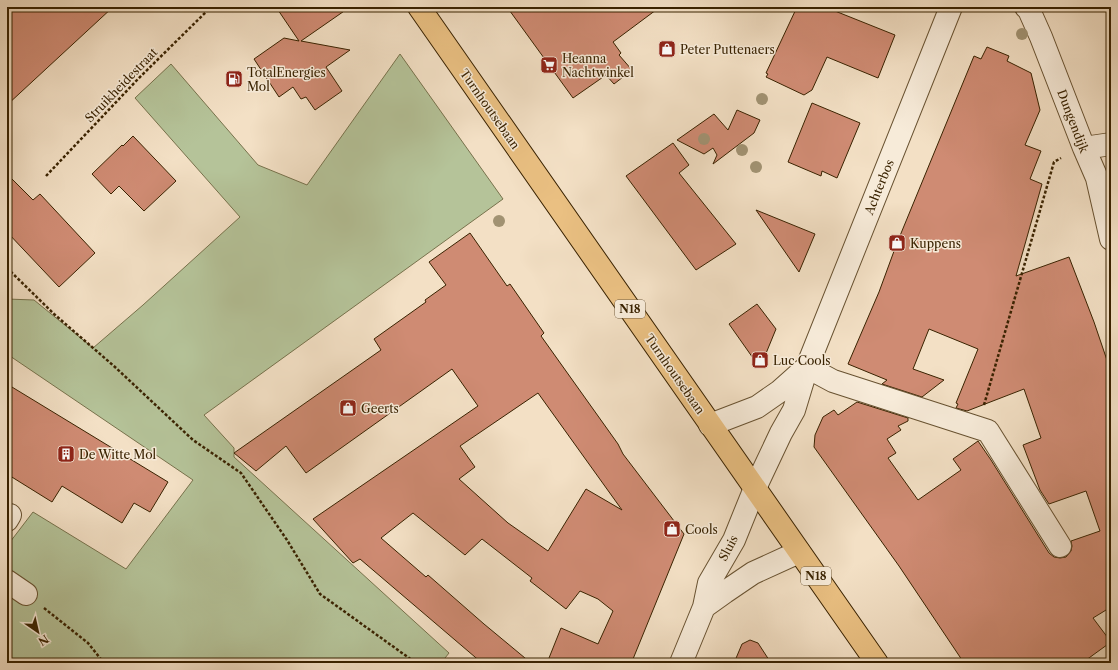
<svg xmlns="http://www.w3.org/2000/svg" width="1118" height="670" viewBox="0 0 1118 670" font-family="'Libre Caslon Text',serif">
<rect width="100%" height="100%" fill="#f3e0c5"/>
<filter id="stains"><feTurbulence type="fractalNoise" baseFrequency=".005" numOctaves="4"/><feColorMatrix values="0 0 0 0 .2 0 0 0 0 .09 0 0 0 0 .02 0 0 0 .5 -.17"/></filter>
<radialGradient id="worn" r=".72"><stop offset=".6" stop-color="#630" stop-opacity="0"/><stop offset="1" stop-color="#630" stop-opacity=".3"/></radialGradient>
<path fill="#b5c399" stroke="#77724c" d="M 400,54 L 503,199 L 204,415 L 234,448 L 234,457 L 449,653 L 441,663 L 7,663 L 7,546 L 33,512 L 126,569 L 193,480 L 7,354 L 7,299 L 34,300 L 93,348 L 143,305 L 240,217 L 135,98 L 171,64 L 258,165 L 307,185 Z"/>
<path fill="#cf8b73" stroke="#392200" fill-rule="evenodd" d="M 7,7 L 113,7 L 7,105 Z
M 276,7 L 350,7 L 301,41 L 350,50 L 326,67 L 342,91 L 315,110 L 306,97 L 301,99 L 293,87 L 279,97 L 254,59 L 284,38 L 299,41 Z
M 507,7 L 660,7 L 613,42 L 621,53 L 619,55 L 632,70 L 614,84 L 606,75 L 573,98 Z
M 797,7 L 825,7 L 895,35 L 878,78 L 827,57 L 812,90 L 804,95 L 766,77 L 768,74 L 766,73 Z
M 987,47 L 1009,56 L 1007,61 L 1031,73 L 1040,110 L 1025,145 L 1041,151 L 1030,179 L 1042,184 L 1016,276 L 1069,257 L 1094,322 L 1111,372 L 1111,607 L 1093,618 L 1111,642 L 1082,663 L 964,663 L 899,566 L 814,447 L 815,435 L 823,417 L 834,410 L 838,415 L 857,402 L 908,418 L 908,421 L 898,426 L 901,430 L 887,439 L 896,453 L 888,458 L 918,500 L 961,470 L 953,459 L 978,441 L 991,460 L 1049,553 L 1054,557 L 1060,558 L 1066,557 L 1071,551 L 1072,546 L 1071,541 L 1100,531 L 1086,491 L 1049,504 L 1040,490 L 1023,445 L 1041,438 L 1024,389 L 967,411 L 956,408 L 958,404 L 956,403 L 978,349 L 929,329 L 913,369 L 944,380 L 922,397 L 882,384 L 887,380 L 848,364 L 879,292 L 897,243 L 974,56 L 981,59 Z
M 812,103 L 860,123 L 837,178 L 822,171 L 821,176 L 788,162 Z
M 737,110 L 760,120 L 754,133 L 713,164 L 717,155 L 713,148 L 704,154 L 677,140 L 714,114 L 728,130 Z
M 133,136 L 176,181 L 144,211 L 119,186 L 111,194 L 92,174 L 122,145 L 123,146 Z
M 673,143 L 689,165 L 679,173 L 736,244 L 696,270 L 626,176 Z
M 7,174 L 33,200 L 40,194 L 95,253 L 59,287 L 7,232 Z
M 756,210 L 815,234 L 799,272 Z
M 470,233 L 507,286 L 510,284 L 544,333 L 541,336 L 618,444 L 623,454 L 684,534 L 633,659 L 643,663 L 547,663 L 561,628 L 598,644 L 613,611 L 598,599 L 580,591 L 566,609 L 530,581 L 532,578 L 482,539 L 465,555 L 413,513 L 381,538 L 426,577 L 428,575 L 484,624 L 531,663 L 482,663 L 360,559 L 353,563 L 313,519 L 478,406 L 452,369 L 306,473 L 286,446 L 256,471 L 234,453 L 381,350 L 374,339 L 426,302 L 425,300 L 446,285 L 429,262 ZM 538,393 L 622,510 L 586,489 L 548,551 L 508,523 L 459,479 L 475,467 L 460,446 Z
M 757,304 L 776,329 L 760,368 L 729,324 Z
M 7,384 L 168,482 L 150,512 L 134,503 L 122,523 L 62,486 L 52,502 L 7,474 Z
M 750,640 L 758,643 L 771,663 L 734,663 L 742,644 Z"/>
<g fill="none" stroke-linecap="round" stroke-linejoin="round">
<defs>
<path id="minor" d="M 1026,7 L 1029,10 L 1041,37 L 1084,148 L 1097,178 L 1111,239
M 1084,148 L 1111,144
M 807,367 L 833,381 L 988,431 L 1060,546
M 710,425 L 757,407 L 780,391 L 807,367
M 7,520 L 10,515
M 7,581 L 26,594
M 704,607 L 725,592 L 753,573 L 799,552
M 681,663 L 704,607 L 709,583 L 734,540 L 755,488 L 781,433 L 794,410 L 807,367 L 951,7"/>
<path id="major" d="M 419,7 L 877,663"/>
</defs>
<use href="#minor" stroke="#685231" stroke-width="24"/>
<use href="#major" stroke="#392200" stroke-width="24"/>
<path stroke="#392200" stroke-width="2.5" stroke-dasharray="3 2" stroke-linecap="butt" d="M 46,176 L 138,79 L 211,7
M 7,268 L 54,314 L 115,367 L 193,440 L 241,473 L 287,540 L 320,594 L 416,663
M 984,405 L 1054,162 L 1061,158
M 44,608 L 88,643 L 104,663"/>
<use href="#minor" stroke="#f7ebd9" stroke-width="22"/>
<use href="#major" stroke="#eac082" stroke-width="22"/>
</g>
<g fill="#a19272">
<circle cx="1022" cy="34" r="6"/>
<circle cx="762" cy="99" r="6"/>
<circle cx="704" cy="139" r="6"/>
<circle cx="742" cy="150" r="6"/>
<circle cx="756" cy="167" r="6"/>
<circle cx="499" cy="221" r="6"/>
</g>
<defs>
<symbol id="shop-square" viewBox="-11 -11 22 22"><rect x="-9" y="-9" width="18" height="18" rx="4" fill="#8f2418" stroke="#f7ebd9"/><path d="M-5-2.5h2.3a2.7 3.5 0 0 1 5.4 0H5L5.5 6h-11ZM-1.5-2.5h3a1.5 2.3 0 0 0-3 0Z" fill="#fff"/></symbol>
<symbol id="supermarket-square" viewBox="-11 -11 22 22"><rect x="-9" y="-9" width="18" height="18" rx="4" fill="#8f2418" stroke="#f7ebd9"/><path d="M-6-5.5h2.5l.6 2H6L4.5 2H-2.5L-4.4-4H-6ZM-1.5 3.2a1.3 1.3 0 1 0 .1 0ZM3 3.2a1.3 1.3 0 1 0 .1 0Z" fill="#fff"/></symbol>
<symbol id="fuel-square" viewBox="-11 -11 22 22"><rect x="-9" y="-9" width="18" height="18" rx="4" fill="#8f2418" stroke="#f7ebd9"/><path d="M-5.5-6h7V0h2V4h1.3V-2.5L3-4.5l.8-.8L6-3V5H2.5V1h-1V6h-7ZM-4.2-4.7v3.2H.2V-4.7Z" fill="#fff"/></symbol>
<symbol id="building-square" viewBox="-11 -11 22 22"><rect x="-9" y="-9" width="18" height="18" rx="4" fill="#8f2418" stroke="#f7ebd9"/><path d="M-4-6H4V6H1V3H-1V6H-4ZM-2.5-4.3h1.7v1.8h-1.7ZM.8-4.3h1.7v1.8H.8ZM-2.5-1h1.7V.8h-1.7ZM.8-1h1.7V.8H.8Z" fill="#fff"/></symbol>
</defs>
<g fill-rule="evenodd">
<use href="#shop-square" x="657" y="39" width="20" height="20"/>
<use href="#supermarket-square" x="539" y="55" width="20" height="20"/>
<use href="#fuel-square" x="224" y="69" width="20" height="20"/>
<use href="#shop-square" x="887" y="233" width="20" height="20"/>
<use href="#shop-square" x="750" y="350" width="20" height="20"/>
<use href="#shop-square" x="338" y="398" width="20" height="20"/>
<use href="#building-square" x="56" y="444" width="20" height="20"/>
<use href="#shop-square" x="662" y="519" width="20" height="20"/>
</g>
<g text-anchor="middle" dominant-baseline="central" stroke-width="3" stroke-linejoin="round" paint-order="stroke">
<g fill="#f7ebd9" stroke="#725e41" stroke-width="1">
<rect x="615" y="300" width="30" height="18" rx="3"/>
<rect x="801" y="567" width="30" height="18" rx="3"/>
</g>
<g font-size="11" font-weight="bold" fill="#392200">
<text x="630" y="309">N18</text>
<text x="816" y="576">N18</text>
</g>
<g font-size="12" fill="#392200" stroke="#f7ebd9" text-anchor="start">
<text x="680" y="49">Peter Puttenaers</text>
<text x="562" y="58">Heanna<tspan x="562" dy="14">Nachtwinkel</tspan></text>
<text x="247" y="72">TotalEnergies<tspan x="247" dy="14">Mol</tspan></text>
<text x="910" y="243">Kuppens</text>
<text x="773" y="360">Luc Cools</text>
<text x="361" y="408">Geerts</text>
<text x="79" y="454">De Witte Mol</text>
<text x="685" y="529">Cools</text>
</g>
<g font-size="12" fill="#392200" stroke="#f7ebd9">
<text transform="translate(121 85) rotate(-46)">Struikheidestraat</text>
<text transform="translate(490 109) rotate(55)">Turnhoutsebaan</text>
<text transform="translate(1073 121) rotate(69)">Dungendijk</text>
<text transform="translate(879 187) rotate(-68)">Achterbos</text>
<text transform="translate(675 374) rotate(55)">Turnhoutsebaan</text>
<text transform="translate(728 548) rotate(-62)">Sluis</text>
</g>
</g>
<rect width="1118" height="670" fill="none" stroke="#f3e0c5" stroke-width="24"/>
<rect x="8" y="8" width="1102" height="654" fill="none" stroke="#392200" stroke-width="2"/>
<rect x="12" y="12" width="1094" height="646" fill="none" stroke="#392200"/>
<g transform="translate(38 632) rotate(146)" stroke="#f7ebd9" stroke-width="3" paint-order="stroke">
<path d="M0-3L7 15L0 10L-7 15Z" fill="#392200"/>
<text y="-6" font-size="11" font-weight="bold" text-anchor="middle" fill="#392200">N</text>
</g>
<rect width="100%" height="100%" filter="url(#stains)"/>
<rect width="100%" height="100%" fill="url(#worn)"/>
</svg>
